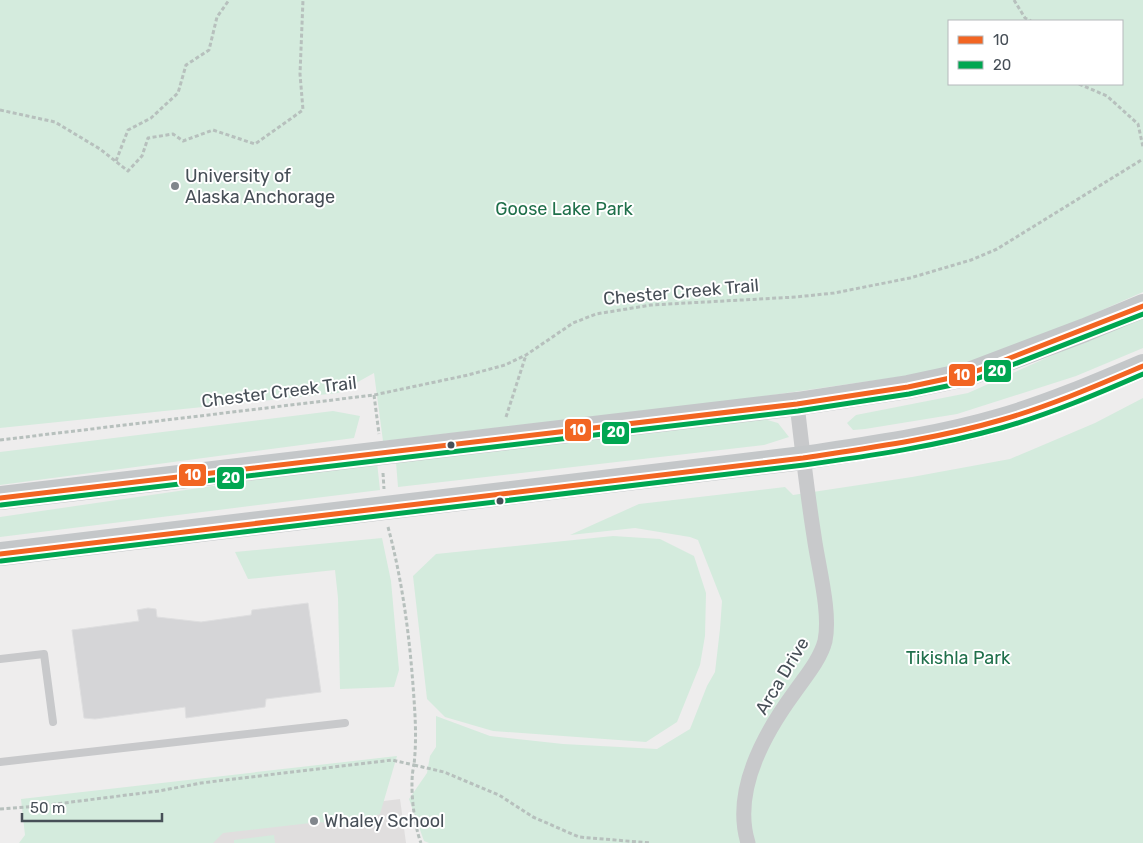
<svg xmlns="http://www.w3.org/2000/svg" width="1143" height="843" viewBox="0 0 1143 843" font-family="Rubik,sans-serif">
<rect width="100%" height="100%" fill="#eeeded"/>
<path fill="#e0dede" d="M 400,799 L 406,843 L 49,843 Z"/>
<path fill="#d4ebdd" fill-rule="evenodd" d="M 0,0 L 1143,0 L 1143,292 L 1057,330 L 972,361 L 919,374 L 730,401 L 383,441 L 374,373 L 338,393 L 0,428 ZM 949,21 L 1122,21 L 1122,84 L 949,84 Z
M 1143,315 L 1143,348 L 1076,376 L 957,414 L 865,429 L 853,430 L 847,423 L 856,415 L 968,393 Z
M 1143,398 L 1143,843 L 429,843 L 424,841 L 409,799 L 427,773 L 430,756 L 436,747 L 436,716 L 490,736 L 563,744 L 657,749 L 690,729 L 707,686 L 715,672 L 720,629 L 722,601 L 698,540 L 690,537 L 635,528 L 570,535 L 639,504 L 785,487 L 793,495 L 912,477 L 1010,459 L 1095,423 Z
M 333,411 L 360,416 L 354,438 L 0,485 L 0,452 Z
M 757,417 L 778,423 L 789,437 L 764,445 L 398,487 L 396,462 Z
M 377,462 L 380,490 L 0,537 L 0,517 Z
M 613,536 L 660,539 L 694,556 L 706,593 L 705,636 L 700,665 L 677,722 L 646,742 L 493,731 L 445,717 L 427,699 L 413,576 L 436,554 Z
M 382,538 L 391,581 L 399,670 L 394,687 L 340,689 L 338,598 L 335,570 L 248,579 L 235,552 Z
M 397,756 L 380,814 L 349,825 L 319,822 L 223,833 L 213,843 L 19,843 L 25,835 L 21,799 Z
M 274,835 L 275,843 L 234,843 L 234,840 Z"/>
<path fill="#d5d5d7" stroke="#dfdfe0" d="M 308,603 L 321,692 L 266,699 L 265,707 L 186,718 L 185,707 L 95,719 L 84,718 L 72,630 L 139,621 L 137,610 L 148,608 L 156,609 L 157,617 L 201,622 L 251,615 L 252,610 Z"/>
<g fill="none" stroke-linecap="round" stroke-linejoin="round">
<path stroke="#b7c0bd" stroke-width="3" stroke-dasharray="4 2.5" stroke-linecap="butt" d="M 1014,0 L 1025,18 L 1031,21
M 1079,84 L 1107,96 L 1138,124 L 1143,147
M 0,110 L 55,122 L 100,149 L 128,171 L 142,156 L 148,138 L 173,134 L 183,141 L 213,130 L 255,144 L 303,110 L 300,74 L 303,0
M 116,161 L 128,130 L 151,118 L 178,93 L 186,65 L 209,50 L 217,17 L 229,0
M 374,395 L 379,434
M 506,417 L 526,355
M 0,440 L 374,395 L 468,375 L 505,365 L 526,355 L 573,323 L 596,314 L 651,305 L 796,297 L 834,293 L 910,278 L 971,260 L 997,249 L 1143,159
M 383,473 L 384,489
M 388,527 C 402,579 409,632 413,685 C 415,713 417,737 414,765 L 444,772 L 499,795 L 533,817 L 579,837 L 651,843
M 0,809 L 40,806 L 159,791 L 201,783 L 392,760 L 414,765 C 409,783 414,826 421,843"/>
<path stroke="#c8c9cb" stroke-width="8" d="M 0,659 L 44,654 L 53,722
M 0,762 L 345,723"/>
<path stroke="#c8c9cb" stroke-width="15" d="M 748,843 C 732,791 764,734 794,693 C 805,677 820,660 825,641 C 831,612 818,566 814,536 C 807,492 802,448 797,404"/>
<path stroke="#c4c7c9" stroke-width="24" d="M 0,498 L 797,404 L 908,387 L 969,374 L 1085,330 L 1143,306
M 0,554 L 803,458 C 869,448 936,439 1001,420 C 1049,406 1096,386 1143,366"/>
<defs>
<path id="bus-1" d="M 0,498 L 797,404 L 908,387 L 969,374 L 1143,306
M 0,554 L 803,458 C 869,448 936,439 1001,420 C 1050,406 1096,386 1143,366"/>
<path id="bus-2" d="M 1,505 L 798,411 L 909,394 L 971,381 L 1143,314
M 1,561 L 804,465 C 870,456 937,446 1001,428 C 1050,414 1097,394 1143,374"/>
</defs>
<use href="#bus-1" stroke="#fff" stroke-width="9"/>
<use href="#bus-2" stroke="#fff" stroke-width="9"/>
<use href="#bus-1" stroke="#f26522" stroke-width="5"/>
<use href="#bus-2" stroke="#00a651" stroke-width="5"/>
</g>
<g fill="#81868c" stroke="#fff" stroke-width="2">
<circle cx="175" cy="186" r="5"/>
<circle cx="314" cy="821" r="5"/>
</g>
<g fill="#474f57" stroke="#fff" stroke-width="2">
<circle cx="451" cy="445" r="4.5"/>
<circle cx="500" cy="501" r="4.5"/>
</g>
<g text-anchor="middle" dominant-baseline="central" stroke-width="4" stroke-linejoin="round" paint-order="stroke">
<g font-size="18" fill="#474f57" stroke="#fff" text-anchor="start">
<text x="185" y="176">University of<tspan x="185" dy="21">Alaska Anchorage</tspan></text>
<text x="324" y="821">Whaley School</text>
</g>
<g font-size="18" fill="#20704b" stroke="#fff">
<text x="564" y="209">Goose Lake Park</text>
<text x="958" y="658">Tikishla Park</text>
</g>
<g font-size="18" fill="#474f57" stroke="#fff">
<text transform="translate(681 292) rotate(-5)">Chester Creek Trail</text>
<text transform="translate(279 392) rotate(-7)">Chester Creek Trail</text>
<text transform="translate(782 676) rotate(-59)">Arca Drive</text>
</g>
</g>
<g stroke="#fff" stroke-width="2">
<rect x="983" y="359" width="29" height="24" rx="5" fill="#00a651"/>
<rect x="948" y="363" width="28" height="24" rx="5" fill="#f26522"/>
<rect x="564" y="418" width="28" height="24" rx="5" fill="#f26522"/>
<rect x="601" y="421" width="29" height="24" rx="5" fill="#00a651"/>
<rect x="178" y="463" width="29" height="24" rx="5" fill="#f26522"/>
<rect x="216" y="466" width="29" height="24" rx="5" fill="#00a651"/>
</g>
<g font-size="14" text-anchor="middle" font-weight="bold" fill="#fff">
<text x="997" y="376">20</text>
<text x="962" y="380">10</text>
<text x="578" y="435">10</text>
<text x="616" y="437">20</text>
<text x="193" y="480">10</text>
<text x="231" y="483">20</text>
</g>
<rect x="948" y="20" width="175" height="65" fill="#ffffff" stroke="#b5b9bc"/>
<rect x="958" y="36" width="25" height="8" fill="#f26522" stroke="#b5b9bc"/>
<text x="993" y="45" font-size="15" fill="#474f57">10</text>
<rect x="958" y="61" width="25" height="8" fill="#00a651" stroke="#b5b9bc"/>
<text x="993" y="70" font-size="15" fill="#474f57">20</text>
<path d="M22 813v8h140v-8" fill="none" stroke="#474f57" stroke-width="2.5"/>
<text x="30" y="813" font-size="15" fill="#474f57" stroke="#ffffff" stroke-width="4" paint-order="stroke">50 m</text>
</svg>
